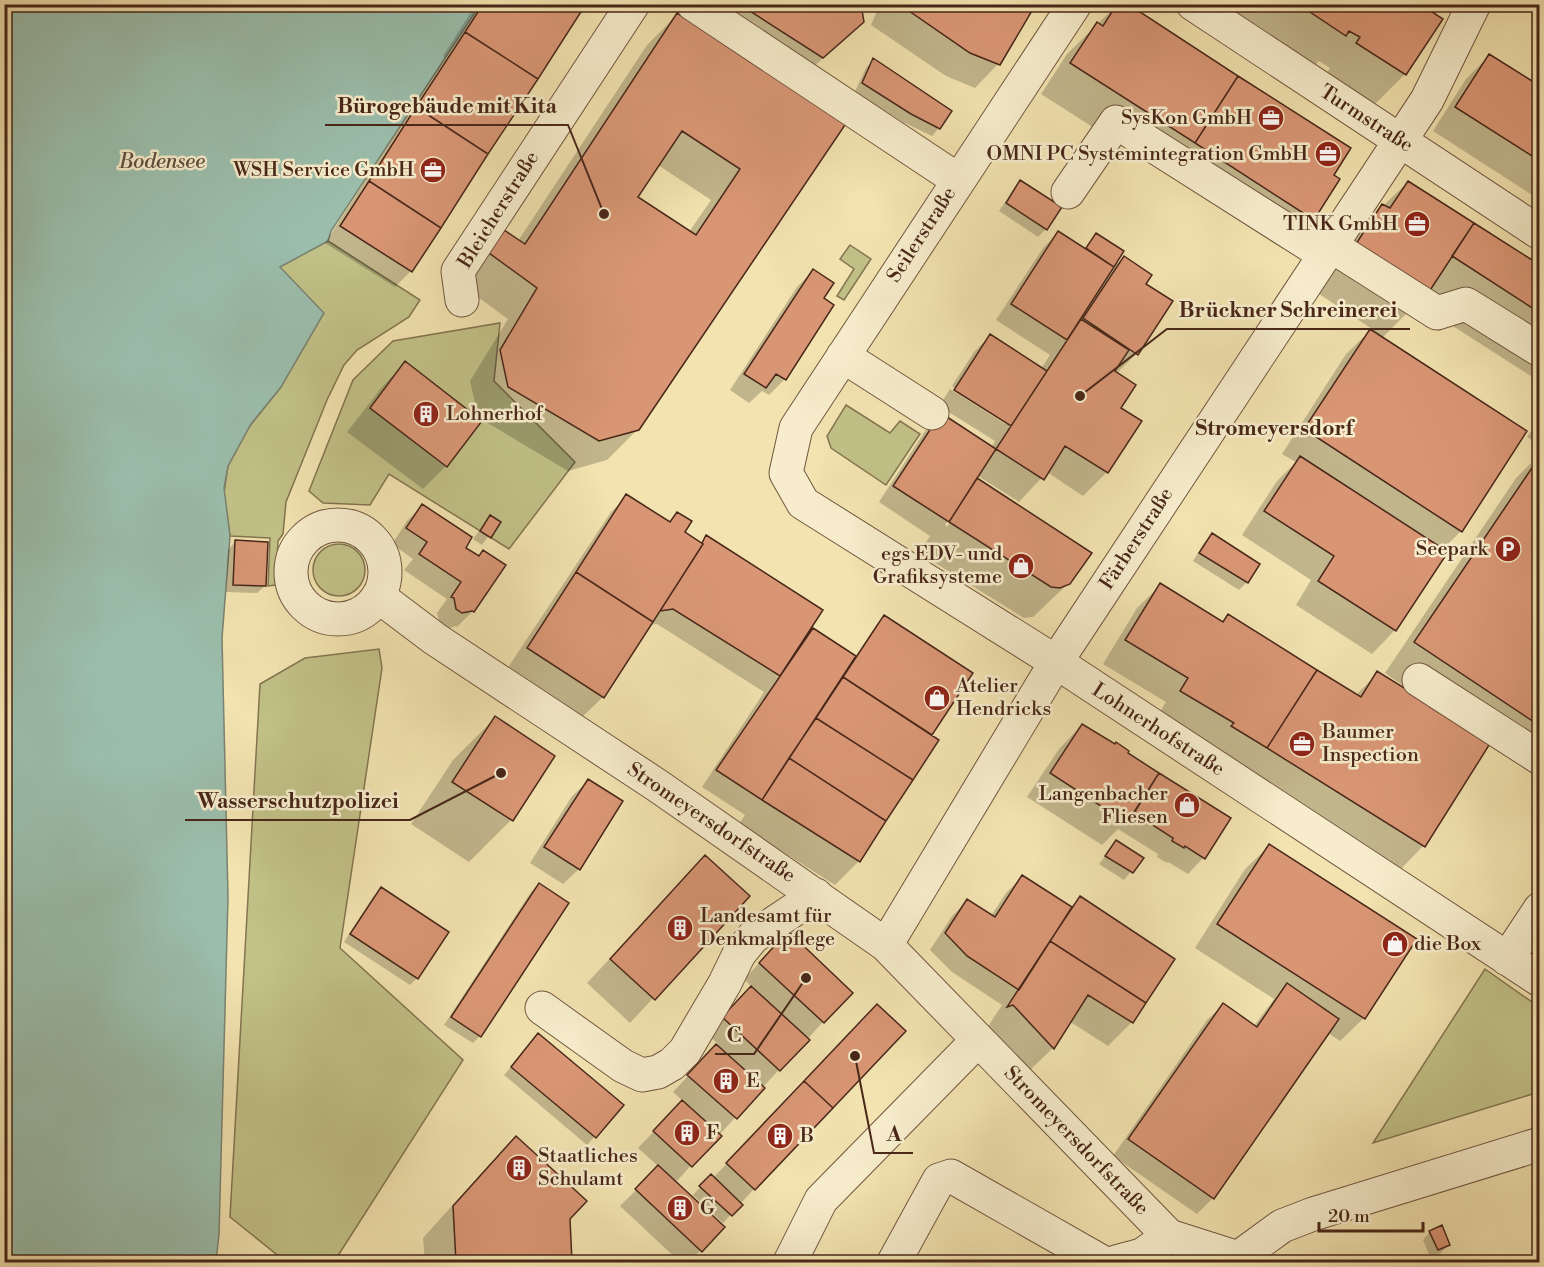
<svg xmlns="http://www.w3.org/2000/svg" width="1544" height="1267" viewBox="0 0 1544 1267" font-family="'Libre Bodoni',serif">
<rect width="100%" height="100%" fill="#f2e3b0"/>
<filter id="stains"><feTurbulence type="fractalNoise" baseFrequency=".00333" numOctaves="4"/><feColorMatrix values="0 0 0 0 .2 0 0 0 0 .09 0 0 0 0 .02 0 0 0 .5 -.17"/></filter>
<radialGradient id="worn" r=".72"><stop offset=".6" stop-color="#630" stop-opacity="0"/><stop offset="1" stop-color="#630" stop-opacity=".3"/></radialGradient>
<path fill="#c1c187" stroke="#847450" stroke-width="1.5" d="M 328,241 L 420,300 L 409,317 L 357,350 L 344,365 L 327,400 L 286,502 L 283,534 L 278,541 L 276,585 L 268,586 L 270,538 L 230,536 L 224,493 L 228,466 L 249,427 L 281,387 L 279,267 Z
M 850,245 L 871,259 L 844,300 L 837,296 L 854,269 L 840,259 Z
M 500,323 L 494,381 L 575,462 L 509,549 L 389,474 L 370,505 L 323,503 L 309,491 L 353,380 L 393,341 Z
M 846,405 L 890,433 L 900,421 L 920,434 L 886,485 L 831,448 L 827,436 Z
M313 570a26 26 0 1 1 52 0a26 26 0 1 1-52 0Z
M 379,649 L 382,668 L 340,948 L 463,1060 L 334,1262 L 286,1262 L 230,1217 L 260,684 L 305,658 Z
M 1485,969 L 1539,1007 L 1539,1092 L 1373,1143 Z"/>
<path fill="#9bbeac" stroke="#7a8271" stroke-width="1.5" d="M 5,4 L 480,5 L 331,231 L 328,241 L 280,267 L 324,313 L 281,387 L 251,424 L 228,466 L 224,488 L 230,536 L 222,638 L 228,897 L 219,1234 L 216,1262 L 5,1262 Z"/>
<path fill="#0003" fill-rule="evenodd" d="M 476,4 L 585,4 L 411,271 L 395,287 L 325,243 L 445,57 L 443,56 Z
M 714,4 L 859,4 L 863,22 L 799,80 Z
M 880,4 L 1035,4 L 998,64 L 975,88 L 946,76 L 871,25 Z
M 1118,4 L 1332,175 L 1313,219 L 1283,249 L 1041,94 L 1067,54 Z
M 1219,4 L 1417,4 L 1405,74 L 1374,105 L 1326,74 L 1330,68 L 1319,61 L 1315,65 Z
M 677,15 L 845,122 L 638,429 L 607,460 L 568,471 L 481,419 L 446,466 L 423,489 L 347,432 L 382,387 L 405,363 L 479,420 L 470,381 L 508,319 L 460,284 L 504,232 L 518,241 L 647,45 ZM 658,165 L 711,200 L 689,232 L 636,198 Z
M 1489,56 L 1540,88 L 1540,200 L 1433,131 L 1466,79 Z
M 874,60 L 939,128 L 932,136 L 903,122 L 855,91 L 866,68 Z
M 1021,182 L 1046,229 L 1038,237 L 999,211 L 1013,190 Z
M 1408,182 L 1540,267 L 1540,382 L 1417,303 L 1382,338 L 1461,531 L 1442,550 L 1395,630 L 1372,654 L 1296,605 L 1311,580 L 1242,535 L 1277,481 L 1296,462 L 1282,454 L 1346,354 L 1372,329 L 1313,290 L 1340,247 Z
M 1058,233 L 1084,249 L 1096,235 L 1122,252 L 1113,267 L 1124,258 L 1144,284 L 1136,354 L 1116,374 L 1119,408 L 1140,422 L 1107,472 L 1083,496 L 1047,472 L 1019,502 L 978,476 L 975,479 L 1076,576 L 1033,617 L 1024,618 L 919,553 L 930,536 L 879,502 L 925,431 L 941,415 L 991,448 L 995,441 L 939,406 L 950,389 L 1005,424 L 1010,424 L 952,386 L 974,352 L 990,336 L 1041,369 L 1050,355 L 996,320 L 1043,248 ZM 953,513 L 956,513 L 947,527 L 945,525 Z
M 813,271 L 822,299 L 785,379 L 769,395 L 762,391 L 749,403 L 730,390 L 797,287 Z
M 1540,418 L 1540,446 L 1527,437 Z
M 1540,454 L 1540,760 L 1488,743 L 1423,846 L 1400,870 L 1158,715 L 1166,702 L 1103,664 L 1137,608 L 1161,585 L 1222,622 L 1229,615 L 1355,696 L 1378,673 L 1404,690 L 1405,687 L 1385,673 L 1516,478 Z
M 627,496 L 668,523 L 677,513 L 683,533 L 700,543 L 706,537 L 811,628 L 855,657 L 877,624 L 884,617 L 971,674 L 930,736 L 937,741 L 859,861 L 835,885 L 739,824 L 745,815 L 702,787 L 764,692 L 657,624 L 649,625 L 603,697 L 579,720 L 505,672 L 611,512 Z
M 423,505 L 464,548 L 473,611 L 457,627 L 456,626 L 446,629 L 440,625 L 437,613 L 447,599 L 404,570 L 413,559 L 392,544 L 407,521 Z
M 490,517 L 499,522 L 482,545 L 473,539 Z
M 1212,535 L 1258,565 L 1247,582 L 1239,590 L 1193,561 L 1204,543 Z
M 235,542 L 265,586 L 257,593 L 226,592 L 228,550 Z
M 495,718 L 511,820 L 469,862 L 411,824 L 453,760 Z
M 1082,725 L 1229,819 L 1203,858 L 1188,874 L 1168,862 L 1167,863 L 1157,857 L 1158,854 L 1118,829 L 1102,845 L 1027,797 L 1059,749 Z
M 588,781 L 579,869 L 563,884 L 530,863 L 572,796 Z
M 1116,842 L 1142,858 L 1124,880 L 1099,864 Z
M 1269,846 L 1364,1018 L 1340,1041 L 1328,1033 L 1213,1198 L 1197,1214 L 1113,1156 L 1207,1020 L 1223,1005 L 1254,1026 L 1274,999 L 1195,948 L 1245,869 Z
M 705,857 L 748,896 L 630,1023 L 587,983 Z
M 1022,877 L 1070,908 L 1080,898 L 1173,959 L 1132,1022 L 1108,1046 L 1069,1021 L 1053,1048 L 1029,1071 L 987,1028 L 1002,1005 L 952,972 L 930,950 L 952,916 L 967,901 L 991,916 L 1006,893 Z
M 539,884 L 480,1036 L 473,1043 L 444,1025 L 531,892 Z
M 381,889 L 417,978 L 410,985 L 344,942 L 373,897 Z
M 788,933 L 823,1022 L 675,1183 L 723,1227 L 689,1262 L 680,1262 L 620,1206 L 659,1167 L 638,1148 L 683,1101 L 673,1092 L 718,1044 L 707,1034 L 752,987 L 744,979 Z
M 862,1022 L 754,1189 L 723,1223 L 693,1195 L 711,1176 L 713,1178 Z
M 531,1043 L 622,1105 L 587,1145 L 504,1075 Z
M 516,1138 L 569,1218 L 570,1262 L 425,1262 L 423,1238 L 485,1169 Z
M 1430,1232 L 1448,1245 L 1441,1253 L 1430,1257 L 1423,1240 Z"/>
<path fill="#d99675" stroke="#482719" stroke-width="1.5" fill-rule="evenodd" d="M 483,4 L 586,4 L 538,79 L 465,32 Z
M 739,4 L 861,4 L 864,22 L 823,58 Z
M 899,4 L 1036,4 L 1000,65 L 970,53 Z
M 1117,4 L 1128,4 L 1238,76 L 1195,143 L 1070,63 L 1097,22 L 1103,26 Z
M 1311,4 L 1420,4 L 1443,19 L 1406,75 L 1356,43 L 1360,37 L 1349,31 L 1346,36 L 1307,10 Z
M 677,13 L 847,122 L 639,430 L 599,441 L 508,387 L 500,350 L 537,288 L 489,253 L 504,230 L 525,244 ZM 682,131 L 740,169 L 696,235 L 638,197 Z
M 465,32 L 538,79 L 488,154 L 416,107 Z
M 1489,54 L 1540,86 L 1540,161 L 1455,107 Z
M 873,58 L 952,111 L 940,129 L 911,114 L 862,83 Z
M 1238,76 L 1351,148 L 1334,175 L 1340,179 L 1314,220 L 1195,143 Z
M 416,107 L 488,154 L 441,228 L 369,181 Z
M 1020,180 L 1062,207 L 1047,230 L 1006,203 Z
M 369,181 L 441,228 L 412,272 L 340,226 Z
M 1408,181 L 1474,223 L 1427,295 L 1354,247 L 1382,204 L 1390,208 Z
M 1474,223 L 1540,265 L 1540,313 L 1452,256 Z
M 1058,231 L 1114,267 L 1067,340 L 1011,304 Z
M 1096,233 L 1124,251 L 1114,267 L 1086,248 Z
M 1124,256 L 1152,275 L 1146,284 L 1173,301 L 1138,355 L 1083,318 Z
M 813,269 L 834,283 L 824,298 L 834,305 L 786,380 L 776,374 L 766,388 L 744,374 Z
M 1081,319 L 1129,350 L 1115,371 L 1136,385 L 1121,408 L 1142,421 L 1108,473 L 1065,446 L 1044,480 L 996,449 Z
M 1370,329 L 1527,431 L 1462,532 L 1304,429 Z
M 990,334 L 1047,371 L 1011,426 L 954,390 Z
M 405,361 L 482,421 L 447,467 L 370,408 Z
M 941,413 L 996,449 L 949,522 L 893,486 Z
M 1300,456 L 1448,552 L 1396,631 L 1318,581 L 1334,556 L 1264,511 Z
M 1540,456 L 1540,726 L 1414,642 Z
M 977,478 L 1092,553 L 1070,584 L 1060,588 L 1051,587 L 949,522 Z
M 626,494 L 670,522 L 677,512 L 692,521 L 685,532 L 703,544 L 653,622 L 576,572 Z
M 422,504 L 472,537 L 466,548 L 479,556 L 483,550 L 506,565 L 474,612 L 472,611 L 462,613 L 456,609 L 454,598 L 451,597 L 461,582 L 419,554 L 427,542 L 406,528 Z
M 490,515 L 501,522 L 491,538 L 480,531 Z
M 1212,533 L 1260,564 L 1248,583 L 1199,553 Z
M 706,535 L 823,610 L 780,676 L 673,609 L 660,611 L 703,544 L 702,543 Z
M 235,540 L 268,542 L 266,586 L 233,585 Z
M 576,572 L 653,622 L 604,698 L 527,648 Z
M 1160,583 L 1223,622 L 1228,614 L 1317,670 L 1267,748 L 1231,726 L 1234,723 L 1180,691 L 1188,678 L 1125,640 Z
M 884,615 L 973,673 L 932,735 L 843,677 Z
M 813,628 L 856,656 L 762,800 L 716,770 Z
M 1317,670 L 1361,697 L 1377,671 L 1491,742 L 1425,847 L 1267,748 Z
M 843,677 L 939,740 L 913,780 L 816,718 Z
M 495,716 L 555,756 L 513,821 L 452,782 Z
M 816,718 L 913,780 L 886,821 L 789,758 Z
M 1082,724 L 1115,744 L 1116,742 L 1129,751 L 1128,753 L 1159,773 L 1127,823 L 1050,773 Z
M 789,758 L 886,821 L 860,862 L 762,800 Z
M 1159,773 L 1231,818 L 1205,859 L 1185,846 L 1184,848 L 1172,841 L 1173,838 L 1134,813 Z
M 588,779 L 623,801 L 580,870 L 544,847 Z
M 1116,840 L 1144,858 L 1133,873 L 1105,856 Z
M 1269,844 L 1417,939 L 1365,1019 L 1217,924 Z
M 705,855 L 750,896 L 655,1000 L 610,959 Z
M 1022,875 L 1072,907 L 1019,990 L 967,956 L 945,933 L 967,899 L 995,917 Z
M 539,883 L 569,903 L 481,1037 L 451,1017 Z
M 381,887 L 449,932 L 418,979 L 350,934 Z
M 1080,896 L 1175,959 L 1146,1003 L 1050,941 Z
M 788,931 L 853,993 L 824,1023 L 759,963 Z
M 1050,941 L 1146,1003 L 1133,1023 L 1088,995 L 1054,1049 L 1013,1005 L 1007,1007 Z
M 1287,983 L 1339,1019 L 1214,1199 L 1128,1139 L 1223,1003 L 1257,1027 Z
M 751,986 L 810,1040 L 780,1071 L 722,1017 Z
M 877,1004 L 906,1031 L 833,1108 L 804,1081 Z
M 538,1033 L 624,1105 L 596,1138 L 511,1067 Z
M 716,1044 L 765,1088 L 737,1119 L 687,1075 Z
M 804,1081 L 833,1108 L 755,1190 L 726,1163 Z
M 682,1100 L 722,1136 L 692,1167 L 653,1131 Z
M 516,1136 L 587,1201 L 570,1219 L 572,1262 L 456,1262 L 453,1206 Z
M 658,1165 L 725,1227 L 702,1252 L 635,1189 Z
M 711,1174 L 743,1205 L 732,1216 L 699,1186 Z
M 1442,1225 L 1450,1245 L 1438,1250 L 1429,1231 Z"/>
<g fill="none" stroke-linecap="round" stroke-linejoin="round">
<defs>
<path id="minor" d="M 693,4 L 958,180
M 1075,4 L 796,428 L 786,473 L 803,503 L 1056,662 L 1540,980
M 1193,4 L 1540,233
M 1068,192 L 1116,122 L 1324,254
M 1330,245 L 1437,313 L 1466,304 L 1540,350
M 462,300 L 458,271 L 633,4
M 843,356 L 932,413
M291 572a47 47 0 1 1 94 0a47 47 0 1 1-94 0Z
M 378,596 L 435,639 L 658,786 L 886,945 L 1169,1236 L 1238,1258
M 1419,680 L 1540,758
M 886,945 L 1056,662 L 1427,100 L 1474,4
M 1507,959 L 1540,909
M 542,1008 L 623,1066 L 642,1075 L 658,1072 L 672,1064 L 685,1051 L 725,983 L 739,954 L 753,937 L 816,895
M 790,1262 L 821,1200 L 977,1041
M 894,1262 L 939,1180 L 951,1176 L 1102,1262
M 1116,1262 L 1142,1255 L 1169,1236
M 1235,1262 L 1238,1258 L 1282,1226 L 1313,1214 L 1540,1144"/>
</defs>
<use href="#minor" stroke="#72563f" stroke-width="35"/>
<use href="#minor" stroke="#f7edcc" stroke-width="33"/>
</g>
<defs>
<symbol id="office-disc" viewBox="-11 -11 22 22"><circle r="9.5" fill="#8f2418" stroke="#f7edcc"/><path d="M-6-3h4V-5.5h4V-3h4V5H-6ZM-1-4.5V-3h2v-1.5ZM-6 0V1H6V0Z" fill="#fff"/></symbol>
<symbol id="building-disc" viewBox="-11 -11 22 22"><circle r="9.5" fill="#8f2418" stroke="#f7edcc"/><path d="M-4-6H4V6H1V3H-1V6H-4ZM-2.5-4.3h1.7v1.8h-1.7ZM.8-4.3h1.7v1.8H.8ZM-2.5-1h1.7V.8h-1.7ZM.8-1h1.7V.8H.8Z" fill="#fff"/></symbol>
<symbol id="parking-disc" viewBox="-11 -11 22 22"><circle r="9.5" fill="#8f2418" stroke="#f7edcc"/><path d="M-3.5-5.5H1a3.5 3.5 0 0 1 0 7H-1V5.5H-3.5ZM-1-3.4V-.6H.8a1.4 1.4 0 0 0 0-2.8Z" fill="#fff"/></symbol>
<symbol id="shop-disc" viewBox="-11 -11 22 22"><circle r="9.5" fill="#8f2418" stroke="#f7edcc"/><path d="M-5-2.5h2.3a2.7 3.5 0 0 1 5.4 0H5L5.5 6h-11ZM-1.5-2.5h3a1.5 2.3 0 0 0-3 0Z" fill="#fff"/></symbol>
</defs>
<g fill-rule="evenodd">
<use href="#office-disc" x="1256" y="103" width="30" height="30"/>
<use href="#office-disc" x="1313" y="139" width="30" height="30"/>
<use href="#office-disc" x="418" y="155" width="30" height="30"/>
<use href="#office-disc" x="1402" y="209" width="30" height="30"/>
<use href="#building-disc" x="411" y="399" width="30" height="30"/>
<use href="#parking-disc" x="1493" y="534" width="30" height="30"/>
<use href="#shop-disc" x="1006" y="551" width="30" height="30"/>
<use href="#shop-disc" x="922" y="683" width="30" height="30"/>
<use href="#office-disc" x="1287" y="729" width="30" height="30"/>
<use href="#shop-disc" x="1172" y="790" width="30" height="30"/>
<use href="#building-disc" x="665" y="913" width="30" height="30"/>
<use href="#shop-disc" x="1380" y="929" width="30" height="30"/>
<use href="#building-disc" x="711" y="1066" width="30" height="30"/>
<use href="#building-disc" x="672" y="1118" width="30" height="30"/>
<use href="#building-disc" x="765" y="1121" width="30" height="30"/>
<use href="#building-disc" x="504" y="1153" width="30" height="30"/>
<use href="#building-disc" x="665" y="1193" width="30" height="30"/>
</g>
<g text-anchor="middle" dominant-baseline="central" stroke-width="5" stroke-linejoin="round" paint-order="stroke">
<g font-size="20" fill="#482719" stroke="#f7edcc" text-anchor="start">
<text x="1252" y="118" text-anchor="end">SysKon GmbH</text>
<text x="1308" y="154" text-anchor="end">OMNI PC Systemintegration GmbH</text>
<text x="414" y="170" text-anchor="end">WSH Service GmbH</text>
<text x="1398" y="224" text-anchor="end">TINK GmbH</text>
<text x="446" y="414">Lohnerhof</text>
<text x="1488" y="549" text-anchor="end">Seepark</text>
<text x="1002" y="554" text-anchor="end">egs EDV- und<tspan x="1002" dy="23">Grafiksysteme</tspan></text>
<text x="956" y="686">Atelier<tspan x="956" dy="23">Hendricks</tspan></text>
<text x="1322" y="732">Baumer<tspan x="1322" dy="23">Inspection</tspan></text>
<text x="1168" y="794" text-anchor="end">Langenbacher<tspan x="1168" dy="23">Fliesen</tspan></text>
<text x="700" y="916">Landesamt für<tspan x="700" dy="23">Denkmalpflege</tspan></text>
<text x="1414" y="944">die Box</text>
<text x="746" y="1081">E</text>
<text x="706" y="1133">F</text>
<text x="800" y="1136">B</text>
<text x="538" y="1156">Staatliches<tspan x="538" dy="23">Schulamt</tspan></text>
<text x="700" y="1208">G</text>
</g>
<g font-size="20" fill="#482719" stroke="#f7edcc">
<text transform="translate(1366 119) rotate(33)">Turmstraße</text>
<text transform="translate(499 210) rotate(-58)">Bleicherstraße</text>
<text transform="translate(922 235) rotate(-57)">Seilerstraße</text>
<text transform="translate(1137 539) rotate(-57)">Färberstraße</text>
<text transform="translate(1158 730) rotate(33)">Lohnerhofstraße</text>
<text transform="translate(711 823) rotate(34)">Stromeyersdorfstraße</text>
<text transform="translate(1076 1141) rotate(46)">Stromeyersdorfstraße</text>
</g>
<g font-size="21" font-style="italic" fill="#5d4d3e" stroke="#f7edcc">
<text x="162" y="162">Bodensee</text>
</g>
<g font-size="21" font-weight="bold" fill="#482719" stroke="#f7edcc">
<text x="1274" y="429">Stromeyersdorf</text>
</g>
</g>
<path fill="none" stroke="#482719" stroke-width="2" d="M604 214L568 125H325M1080 396L1167 329H1410M501 773L410 820H185M806 978L754 1054H715M855 1056L874 1153H913"/>
<g fill="#482719" stroke="#f7edcc" stroke-width="2">
<circle cx="604" cy="214" r="6"/>
<circle cx="1080" cy="396" r="6"/>
<circle cx="501" cy="773" r="6"/>
<circle cx="806" cy="978" r="6"/>
<circle cx="855" cy="1056" r="6"/>
</g>
<g font-size="21" text-anchor="middle" font-weight="bold" fill="#482719" stroke="#f7edcc" stroke-width="5" stroke-linejoin="round" paint-order="stroke">
<text x="447" y="113">Bürogebäude mit Kita</text>
<text x="1288" y="317">Brückner Schreinerei</text>
<text x="298" y="808">Wasserschutzpolizei</text>
<text x="734" y="1042">C</text>
<text x="894" y="1141">A</text>
</g>
<rect width="1544" height="1267" fill="none" stroke="#f2e3b0" stroke-width="24"/>
<rect x="6" y="6" width="1532" height="1255" fill="none" stroke="#482719" stroke-width="3"/>
<rect x="12" y="12" width="1520" height="1243" fill="none" stroke="#482719" stroke-width="1.5"/>
<path d="M1319 1222v9h104v-9" fill="none" stroke="#482719" stroke-width="3"/>
<text x="1328" y="1222" font-size="18" fill="#482719" stroke="#f7edcc" stroke-width="4.5" paint-order="stroke">20 m</text>
<rect width="100%" height="100%" filter="url(#stains)"/>
<rect width="100%" height="100%" fill="url(#worn)"/>
</svg>
